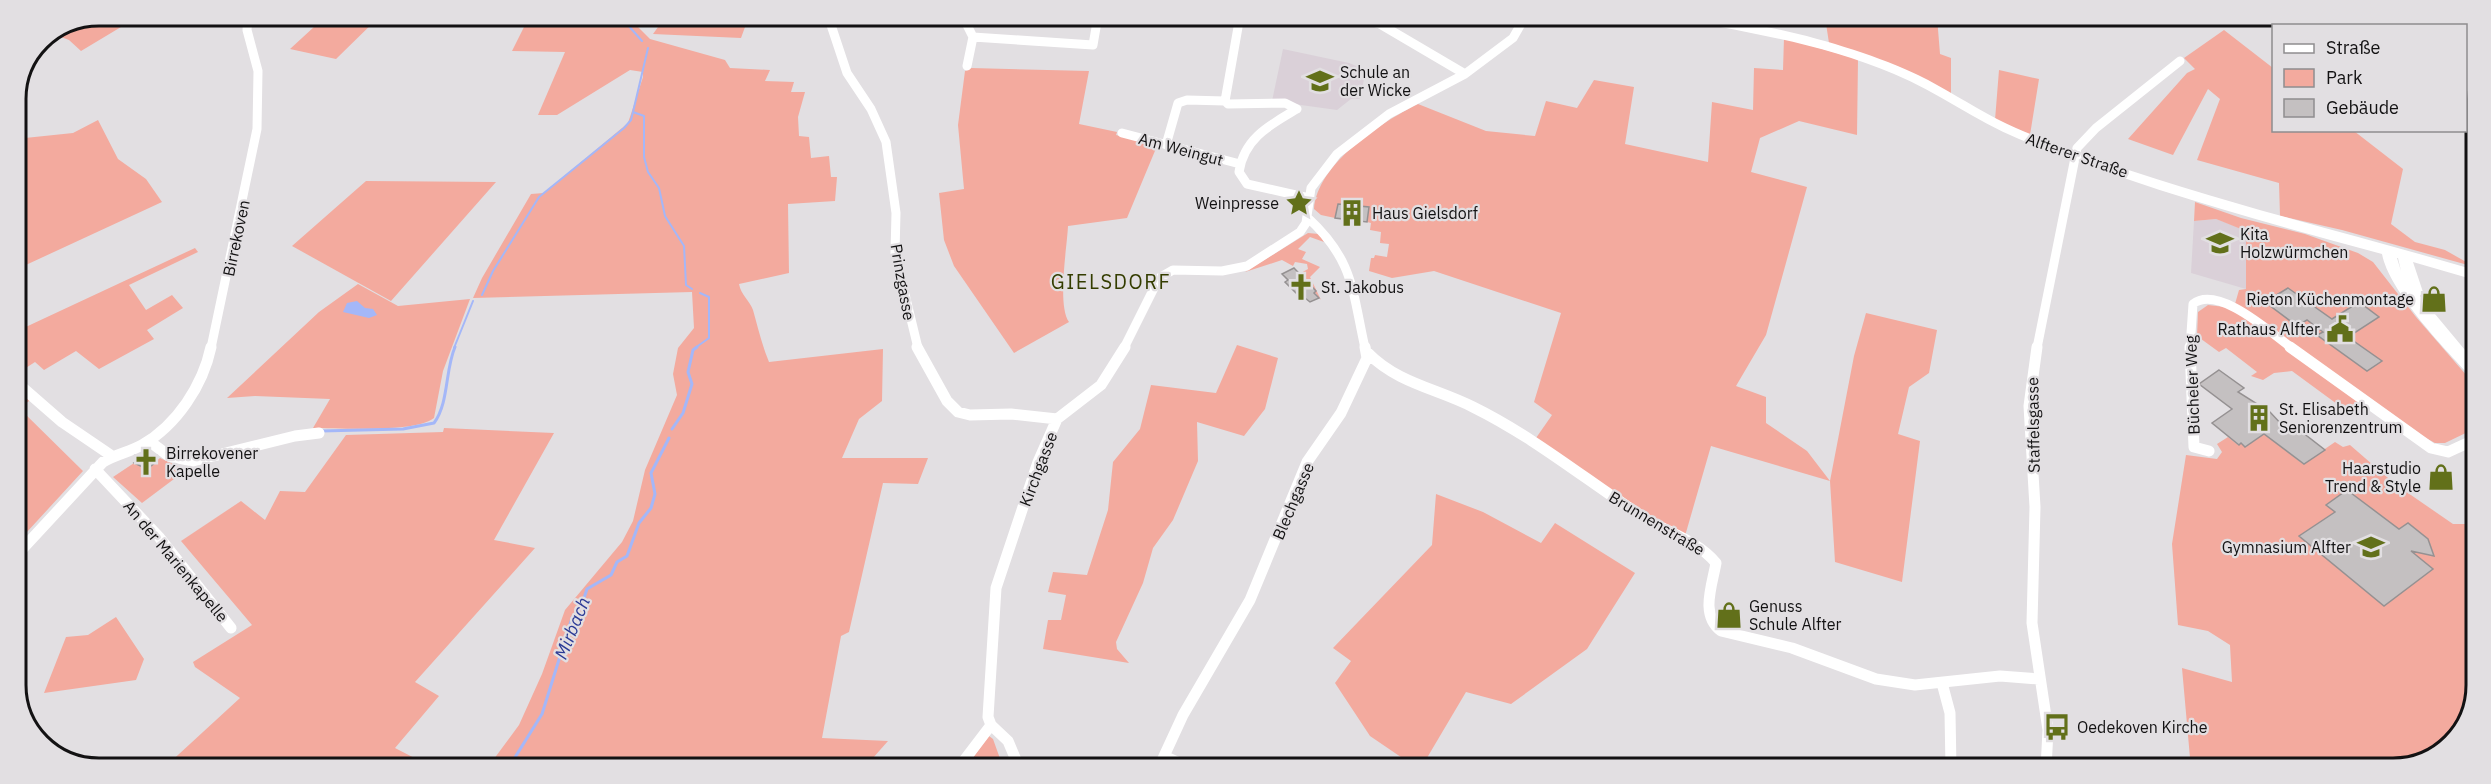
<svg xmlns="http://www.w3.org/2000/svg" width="2491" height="784" viewBox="0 0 2491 784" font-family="'IBM Plex Sans',sans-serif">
<rect width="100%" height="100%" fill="#e2dfe2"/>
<path fill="#dad0d8" d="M 1283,49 L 1349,63 L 1366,70 L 1360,99 L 1351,99 L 1337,110 L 1272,101 Z
M 2216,219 L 2246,230 L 2246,289 L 2191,273 L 2194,221 Z"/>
<path fill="#f3aa9e" d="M 99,15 L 141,15 L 81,51 L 69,40 L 53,34 Z
M 327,15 L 381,15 L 336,59 L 290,49 Z
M 526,16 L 627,16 L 650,39 L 725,60 L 730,68 L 770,70 L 765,81 L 794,82 L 791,92 L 805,92 L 798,117 L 799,136 L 809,137 L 811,158 L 829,156 L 831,177 L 837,177 L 835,201 L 788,204 L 789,273 L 739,284 C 741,295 750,301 753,310 C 758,328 762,345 769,362 L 883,349 L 882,401 L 859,419 L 842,458 L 928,458 L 918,484 L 883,483 L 849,632 L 841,636 L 822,738 L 888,741 L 865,767 L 488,767 L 519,725 L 542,674 L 565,610 L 622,542 L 633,521 L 645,470 L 677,395 L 673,374 L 678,348 L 694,328 L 692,292 L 473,298 L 482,278 L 531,194 L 544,193 L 628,123 L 643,77 L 643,72 L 630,70 L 557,115 L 538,115 L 565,52 L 512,51 L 524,27 L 519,26 Z
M 666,16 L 749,16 L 741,38 L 653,34 Z
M 1825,17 L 1937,17 L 1940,54 L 1951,58 L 1951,95 L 1899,67 L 1829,43 Z
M 2224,30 L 2273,68 L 2274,130 L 2354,131 L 2403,169 L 2391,224 L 2415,242 L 2445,250 L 2475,267 L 2342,230 L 2280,216 L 2279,183 L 2197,160 L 2220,99 L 2208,89 L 2173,155 L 2128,139 L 2187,73 L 2195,69 L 2184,58 Z
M 1784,38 L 1858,59 L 1857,135 L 1799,121 L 1760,138 L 1751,172 L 1807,187 L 1766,335 L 1736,386 L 1766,397 L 1766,423 L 1807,451 L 1830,481 L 1854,356 L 1866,313 L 1937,330 L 1929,373 L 1909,387 L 1898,434 L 1920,441 L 1902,582 L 1835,562 L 1830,481 L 1711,446 L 1685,536 L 1644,513 L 1536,438 L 1552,415 L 1534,402 L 1561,313 L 1434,271 L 1392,278 L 1369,271 L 1371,258 L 1374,258 L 1375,255 L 1387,257 L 1389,244 L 1380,243 L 1381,232 L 1370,230 L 1371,223 L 1367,222 L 1369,208 L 1338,204 L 1335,218 L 1321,215 L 1314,209 C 1318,163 1380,123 1418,104 L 1486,131 L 1535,136 L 1546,101 L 1577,108 L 1594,80 L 1634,87 L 1625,144 L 1708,162 L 1712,102 L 1753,110 L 1754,68 L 1783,70 Z
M 971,68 L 1089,71 L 1079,124 L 1117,132 L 1116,135 L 1157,146 L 1127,218 L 1068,226 C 1067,248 1057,305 1069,322 L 1014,353 L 954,266 L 944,240 L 939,193 L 964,189 L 958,125 L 965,71 Z
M 1999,70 L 2039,79 L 2030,135 L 1995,120 Z
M 98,120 L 118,159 L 146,179 L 162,202 L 15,270 L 15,136 L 25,138 L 73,133 Z
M 366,181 L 496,182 L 391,301 L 292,246 Z
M 2195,202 L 2241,218 L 2305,234 L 2358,253 L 2373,262 L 2416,317 L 2474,384 L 2474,429 L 2445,443 L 2435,443 L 2365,405 L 2352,415 L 2292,371 L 2274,373 L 2263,380 L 2251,376 L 2257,372 L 2226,348 L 2219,352 L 2197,336 L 2198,312 L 2208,305 L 2225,307 L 2235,304 L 2239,290 L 2246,289 L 2246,231 L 2216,219 L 2194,221 Z
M 1308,233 L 1319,234 L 1324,242 L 1310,237 L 1298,249 L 1306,252 L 1302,259 L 1320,267 L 1310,277 L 1321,300 L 1299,274 L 1308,269 L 1307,264 L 1295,262 L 1293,266 L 1282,260 L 1245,272 Z
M 195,248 L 198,252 L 129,285 L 146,310 L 172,295 L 183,308 L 147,330 L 154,339 L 99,369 L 76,351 L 44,370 L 35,362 L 15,375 L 15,332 Z
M 358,284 L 398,306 L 470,299 L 443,371 L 434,418 C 416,433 339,428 313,428 L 330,399 L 255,396 L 227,398 L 319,312 Z
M 1237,345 L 1278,358 L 1265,409 L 1244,436 L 1197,422 L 1198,461 L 1173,520 L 1153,548 L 1143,583 L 1116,642 L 1117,649 L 1129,663 L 1043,649 L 1048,620 L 1061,620 L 1066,595 L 1048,592 L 1053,572 L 1087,575 L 1108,510 L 1113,462 L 1140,429 L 1151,385 L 1216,393 Z
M 15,382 L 32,399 L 19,408 L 83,471 L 15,545 Z
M 444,428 L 554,433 L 494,540 L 535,548 L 415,682 L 439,696 L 395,748 L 430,766 L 166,766 L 240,698 L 195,667 L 193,662 L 252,625 L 181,541 L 241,501 L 265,520 L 280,491 L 305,492 L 346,435 L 443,432 Z
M 2259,430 L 2303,464 L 2335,442 L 2343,447 L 2350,445 L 2395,484 L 2453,524 L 2474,524 L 2473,707 L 2443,751 L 2393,769 L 2191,769 L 2182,668 L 2232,682 L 2230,645 L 2208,631 L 2178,625 L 2172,544 L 2186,455 L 2217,459 L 2222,452 L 2217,444 L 2228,437 L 2238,445 L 2241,443 L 2246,447 L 2255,440 Z
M 160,458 L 186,470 L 142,503 L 113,477 L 134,463 L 147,469 Z
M 1436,494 L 1483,512 L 1541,543 L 1555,523 L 1635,573 L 1587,649 L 1511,704 L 1466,692 L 1421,768 L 1417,768 L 1370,736 L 1335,683 L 1351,661 L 1333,648 L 1432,545 Z
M 116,617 L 144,659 L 136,680 L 44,693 L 66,637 L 88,635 Z
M 989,736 L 993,739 L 1003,767 L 966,767 Z"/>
<path fill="#a4b7f8" d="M 357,301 L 365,308 L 373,309 L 377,315 L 369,318 L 343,312 L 347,303 Z"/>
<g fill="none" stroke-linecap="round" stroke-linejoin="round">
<path stroke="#a4b7f8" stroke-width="2" d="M 620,16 L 642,41
M 648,48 L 633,112 L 644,116 L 644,157 L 648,172 L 659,188 L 665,216 L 684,246 L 686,285 L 692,289
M 482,295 L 493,271 L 539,197 L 624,128 L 631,120 L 633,112
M 454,348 L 473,301
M 695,348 L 709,338 L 709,297 L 700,293"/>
<path stroke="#a4b7f8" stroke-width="3" d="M 672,429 L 683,413 L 692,384 L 688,372 L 693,350 L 697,347
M 321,431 L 403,429 L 434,423 C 449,403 445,370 455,347
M 509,767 L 542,714 L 572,618 L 581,607 L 587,589 L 611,575 L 617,562 L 627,556 L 639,523 L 651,508 L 655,494 L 651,473 L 669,438"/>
</g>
<path fill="#c4c0c1" stroke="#959192" stroke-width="1.5" d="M 1338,204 L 1369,207 L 1367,222 L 1335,218 Z
M 1294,268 L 1316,291 L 1314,293 L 1319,298 L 1310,302 L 1305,298 L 1302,299 L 1285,282 L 1288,280 L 1282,274 Z
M 2288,288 L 2332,319 L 2359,302 L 2379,317 L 2348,337 L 2382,361 L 2367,371 L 2317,335 L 2323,332 L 2307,320 L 2297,326 L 2265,302 Z
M 2219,370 L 2244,388 L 2238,392 L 2270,412 L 2283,426 L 2293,433 L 2298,429 L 2325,450 L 2304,464 L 2264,434 L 2245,447 L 2241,443 L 2239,445 L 2212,423 L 2232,409 L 2199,384 Z
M 146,455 L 157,461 L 147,469 L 134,463 Z
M 2347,490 L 2399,529 L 2408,523 L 2428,539 L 2434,556 L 2411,551 L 2433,569 L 2384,606 L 2299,536 L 2335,512 L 2326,505 Z"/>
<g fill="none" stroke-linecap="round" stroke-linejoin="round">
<path stroke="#fff" stroke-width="9" d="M 828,16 L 847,73 L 871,109 L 886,142 L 896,213 L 895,253 L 918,348
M 1353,17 L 1380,24 L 1465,74
M 829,18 L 956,19 L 970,16
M 964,19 L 973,37 L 967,66
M 973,37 L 1093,45 L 1098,16
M 1225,101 L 1228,104 L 1285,103 L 1297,109
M 1297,109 C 1270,125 1244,138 1239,172 L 1247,184 L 1309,198
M 1122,133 L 1240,164
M 1166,145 L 1178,103 L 1187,100 L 1225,101 L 1240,16
M 1307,217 C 1354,260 1352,290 1365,348
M 211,348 L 257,129 L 258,71 L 247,30 L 248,15
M 1124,348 L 1159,278 L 1173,270 L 1222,271 L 1247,266 L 1300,232 L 1306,223 L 1311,188 L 1337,154 L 1389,114 L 1465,74 L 1513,38 L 1525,17
M 2037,348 L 2077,148 L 2096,128 L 2180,61
M 2190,348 L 2193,304 C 2218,284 2271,333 2292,348"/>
<path stroke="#fff" stroke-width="11" d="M 917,347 L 947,401 L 958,412 L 970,415 L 1011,414 L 1057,419
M 2037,347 L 2029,406 L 2035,507 L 2032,623 L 2048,730 L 2046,769
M 2190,347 L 2194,447 L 2209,451
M 2290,347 L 2431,448 L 2448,452 L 2474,440
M 1368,353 C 1397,383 1438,389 1473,407 C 1534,437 1586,480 1643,517 C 1668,533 1697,540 1716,563 C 1712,586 1700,615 1721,631 L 1792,648 L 1876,679 L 1915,685 L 2000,676 L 2039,679
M 15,381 L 62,422 L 112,456
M 149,441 L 169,456 L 193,461 L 295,436 L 319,433
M 95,469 L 159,537 L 231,628
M 15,557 L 103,462 C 116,454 130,452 142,445 C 177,425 203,385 211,347
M 1942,683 L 1950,713 L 1951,768
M 1164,756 L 1188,767
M 959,767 L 991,725
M 1019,767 L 1008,741 L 991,725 L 988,717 L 996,588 L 1038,462 L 1057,419 L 1101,385 L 1125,347
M 1159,767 L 1183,715 L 1250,600 L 1307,462 L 1341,413 L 1367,358 L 1365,347"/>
<path fill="#fff" fill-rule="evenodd" d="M 1682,17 C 1750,17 1857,46 1918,75 C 1945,88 1970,105 1997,119 C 2023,132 2050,142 2077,152 C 2208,200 2343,231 2475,270 L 2475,280 L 2413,262 L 2423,292 L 2420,296 L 2475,362 L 2475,378 L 2470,376 C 2443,347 2389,291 2382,254 C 2259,221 2137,187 2019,139 C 1975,121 1938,92 1894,74 C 1828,46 1758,34 1688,21 ZM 2397,258 L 2398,258 L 2401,271 Z"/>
</g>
<defs>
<symbol id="school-bare" viewBox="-9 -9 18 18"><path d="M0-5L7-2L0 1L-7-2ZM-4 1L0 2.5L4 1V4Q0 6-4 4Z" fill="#62701a" stroke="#e2dfe2" stroke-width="2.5" paint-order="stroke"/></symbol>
<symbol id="sight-bare" viewBox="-9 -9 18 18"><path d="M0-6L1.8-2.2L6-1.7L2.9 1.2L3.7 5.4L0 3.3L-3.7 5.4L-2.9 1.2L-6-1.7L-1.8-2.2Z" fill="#62701a" stroke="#e2dfe2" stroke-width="2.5" paint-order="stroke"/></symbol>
<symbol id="building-bare" viewBox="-9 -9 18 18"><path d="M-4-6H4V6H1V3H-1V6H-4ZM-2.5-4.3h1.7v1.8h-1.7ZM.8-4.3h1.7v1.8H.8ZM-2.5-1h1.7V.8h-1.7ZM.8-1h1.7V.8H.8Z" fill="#62701a" stroke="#e2dfe2" stroke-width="2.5" paint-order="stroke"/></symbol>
<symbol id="church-bare" viewBox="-9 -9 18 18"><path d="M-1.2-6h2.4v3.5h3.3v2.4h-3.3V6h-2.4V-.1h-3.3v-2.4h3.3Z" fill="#62701a" stroke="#e2dfe2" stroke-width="2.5" paint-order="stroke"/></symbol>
<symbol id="shop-bare" viewBox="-9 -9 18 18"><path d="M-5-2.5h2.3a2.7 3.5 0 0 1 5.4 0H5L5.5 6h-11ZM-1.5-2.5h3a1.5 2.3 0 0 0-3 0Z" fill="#62701a" stroke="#e2dfe2" stroke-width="2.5" paint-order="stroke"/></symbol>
<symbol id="civic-bare" viewBox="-9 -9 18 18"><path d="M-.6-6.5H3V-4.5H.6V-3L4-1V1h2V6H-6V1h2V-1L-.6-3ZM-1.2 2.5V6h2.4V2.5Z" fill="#62701a" stroke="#e2dfe2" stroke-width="2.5" paint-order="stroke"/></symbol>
<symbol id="bus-bare" viewBox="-9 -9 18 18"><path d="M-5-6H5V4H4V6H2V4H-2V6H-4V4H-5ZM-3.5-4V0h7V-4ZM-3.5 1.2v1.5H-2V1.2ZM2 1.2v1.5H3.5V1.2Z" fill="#62701a" stroke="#e2dfe2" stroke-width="2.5" paint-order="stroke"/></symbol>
</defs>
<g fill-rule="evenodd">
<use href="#school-bare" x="1301" y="62" width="38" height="38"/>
<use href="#sight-bare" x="1280" y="184" width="38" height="38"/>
<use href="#building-bare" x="1333" y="194" width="38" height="38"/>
<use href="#school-bare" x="2201" y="224" width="38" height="38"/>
<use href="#church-bare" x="1282" y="268" width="38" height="38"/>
<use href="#shop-bare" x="2415" y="280" width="38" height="38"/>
<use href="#civic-bare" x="2321" y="310" width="38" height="38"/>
<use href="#building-bare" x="2240" y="399" width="38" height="38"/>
<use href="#church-bare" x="127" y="443" width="38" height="38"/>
<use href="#shop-bare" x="2422" y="458" width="38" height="38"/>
<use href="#school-bare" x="2352" y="528" width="38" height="38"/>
<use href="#shop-bare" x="1710" y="596" width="38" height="38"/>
<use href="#bus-bare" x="2038" y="708" width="38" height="38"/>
</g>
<g text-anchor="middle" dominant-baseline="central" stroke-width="4.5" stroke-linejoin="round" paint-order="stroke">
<g font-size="16" fill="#131213" stroke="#e2dfe2" text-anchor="start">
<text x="1340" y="72">Schule an<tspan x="1340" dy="18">der Wicke</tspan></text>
<text x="1279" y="203" text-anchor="end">Weinpresse</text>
<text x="1372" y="213">Haus Gielsdorf</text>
<text x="2240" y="234">Kita<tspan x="2240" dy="18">Holzwürmchen</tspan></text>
<text x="1321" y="287">St. Jakobus</text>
<text x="2414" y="299" text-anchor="end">Rieton Küchenmontage</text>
<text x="2320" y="329" text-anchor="end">Rathaus Alfter</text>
<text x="2279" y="409">St. Elisabeth<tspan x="2279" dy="18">Seniorenzentrum</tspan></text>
<text x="166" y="453">Birrekovener<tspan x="166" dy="18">Kapelle</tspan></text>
<text x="2421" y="468" text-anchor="end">Haarstudio<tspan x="2421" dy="18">Trend &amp; Style</tspan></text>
<text x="2351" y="547" text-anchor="end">Gymnasium Alfter</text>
<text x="1749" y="606">Genuss<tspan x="1749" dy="18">Schule Alfter</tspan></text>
<text x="2077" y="727">Oedekoven Kirche</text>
</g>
<g font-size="16" fill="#131213" stroke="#e2dfe2">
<text transform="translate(1181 149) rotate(15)">Am Weingut</text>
<text transform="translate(2077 155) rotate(19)">Alfterer Straße</text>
<text transform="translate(236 238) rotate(-78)">Birrekoven</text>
<text transform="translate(903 282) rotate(80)">Prinzgasse</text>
<text transform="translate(2192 385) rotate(-92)">Bücheler Weg</text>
<text transform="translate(2033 425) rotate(-91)">Staffelsgasse</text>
<text transform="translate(1038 469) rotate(-69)">Kirchgasse</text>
<text transform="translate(1293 501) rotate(-67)">Blechgasse</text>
<text transform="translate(1657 523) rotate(31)">Brunnenstraße</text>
<text transform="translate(176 561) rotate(50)">An der Marienkapelle</text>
</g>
<g font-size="18" font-style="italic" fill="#2c3b96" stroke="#e2dfe2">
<text transform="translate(572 628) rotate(-68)">Mirbach</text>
</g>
<g font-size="20" letter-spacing="1.5" fill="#343d00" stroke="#e2dfe2">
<text x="1111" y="281">GIELSDORF</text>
</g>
</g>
<path d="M0 0H2491V784H0ZM99 26H2393A73 73 0 0 1 2466 99V685A73 73 0 0 1 2393 758H99A73 73 0 0 1 26 685V99A73 73 0 0 1 99 26Z" fill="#e2dfe2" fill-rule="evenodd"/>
<path fill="none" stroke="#131213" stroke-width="3" d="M99 26H2393A73 73 0 0 1 2466 99V685A73 73 0 0 1 2393 758H99A73 73 0 0 1 26 685V99A73 73 0 0 1 99 26Z"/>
<rect x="2272" y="24" width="195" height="108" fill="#e2dfe2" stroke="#8f8d8f" stroke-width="1.5"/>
<rect x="2284" y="44" width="30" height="9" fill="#ffffff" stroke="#8f8d8f" stroke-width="1.5"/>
<text x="2326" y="54" font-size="18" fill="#131213">Straße</text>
<rect x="2284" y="69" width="30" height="18" fill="#f3aa9e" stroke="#8f8d8f" stroke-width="1.5"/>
<text x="2326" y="84" font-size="18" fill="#131213">Park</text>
<rect x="2284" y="99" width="30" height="18" fill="#c4c0c1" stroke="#8f8d8f" stroke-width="1.5"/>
<text x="2326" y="114" font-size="18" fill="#131213">Gebäude</text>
</svg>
